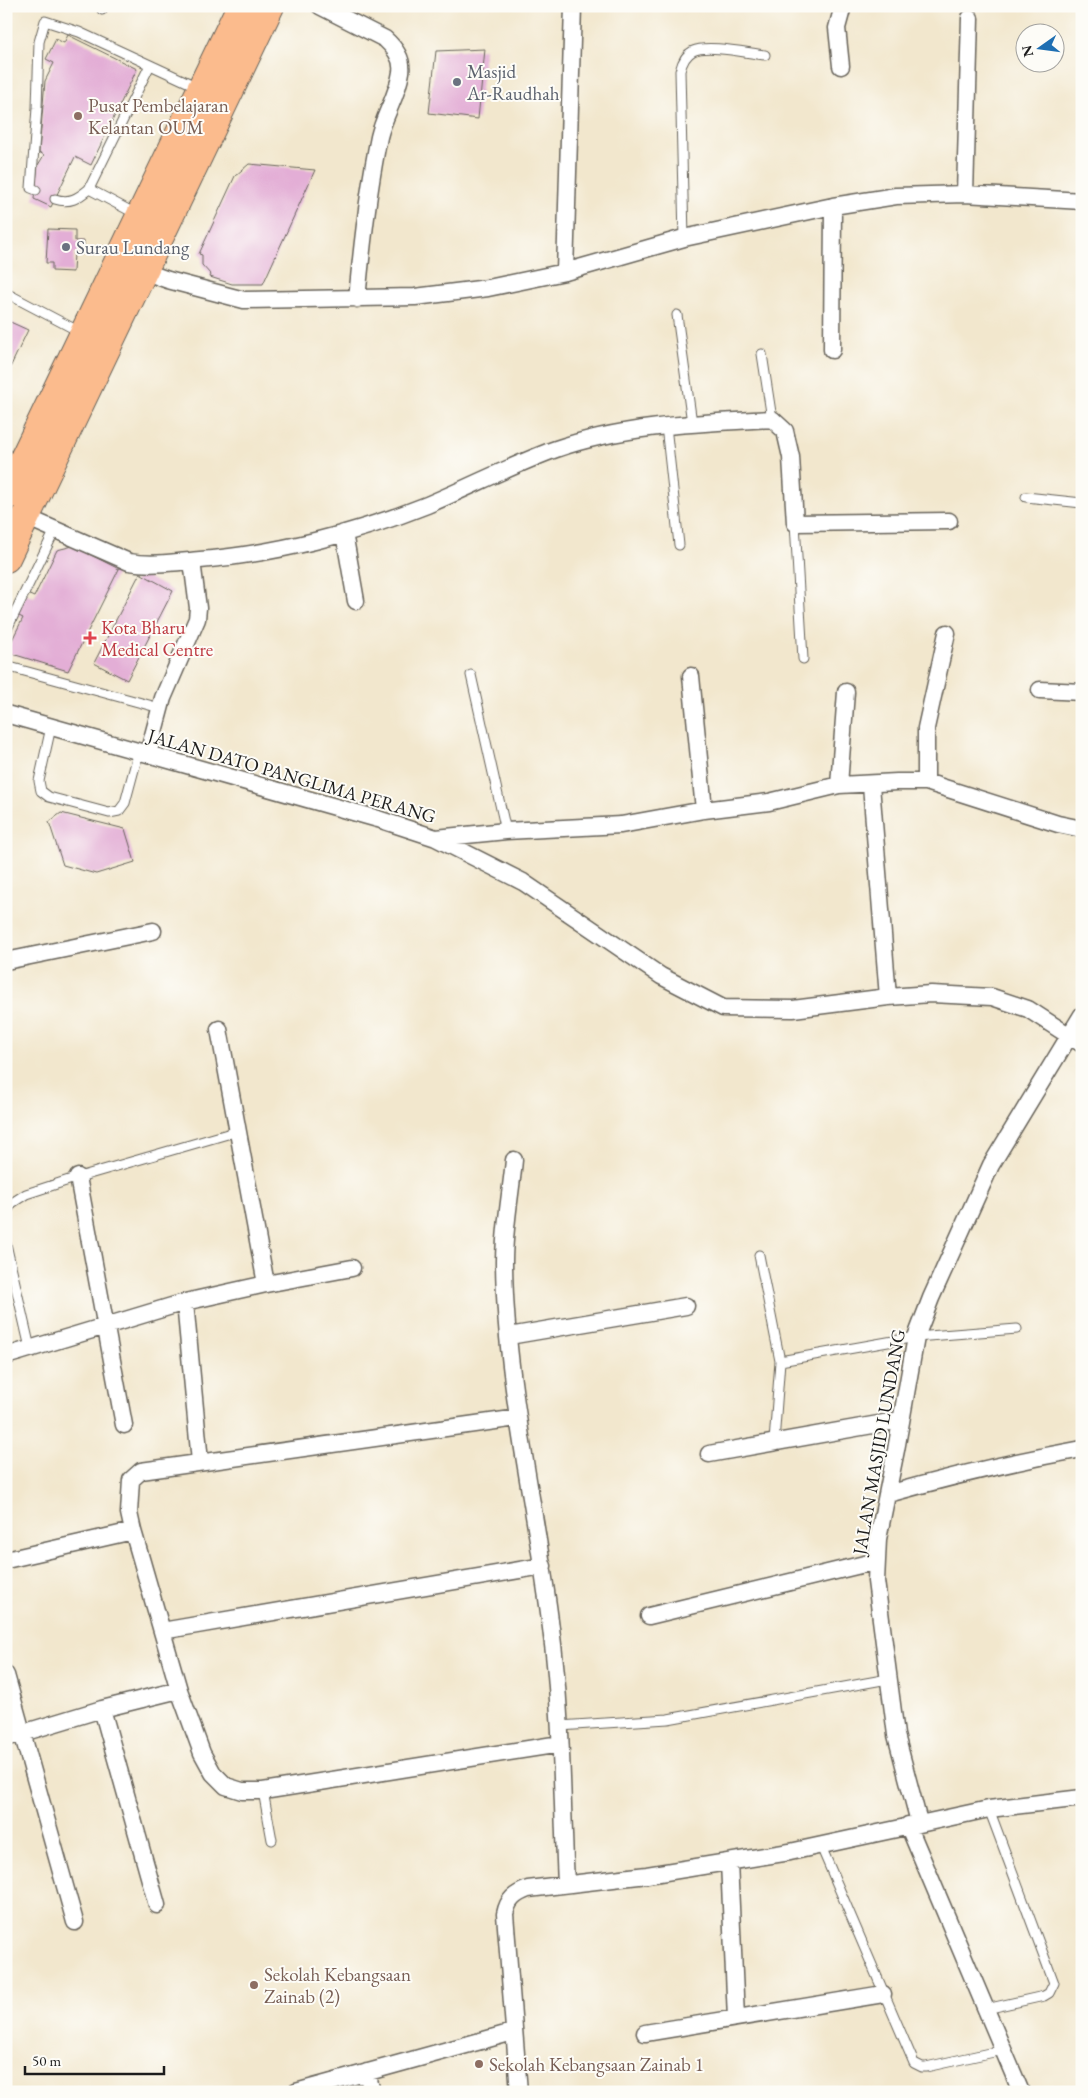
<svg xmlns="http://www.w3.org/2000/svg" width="1088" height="2098" viewBox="0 0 1088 2098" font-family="'EB Garamond',serif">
<rect width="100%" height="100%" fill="#fdfcf7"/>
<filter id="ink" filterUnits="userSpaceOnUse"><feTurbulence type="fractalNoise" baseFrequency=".02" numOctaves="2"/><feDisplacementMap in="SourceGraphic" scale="10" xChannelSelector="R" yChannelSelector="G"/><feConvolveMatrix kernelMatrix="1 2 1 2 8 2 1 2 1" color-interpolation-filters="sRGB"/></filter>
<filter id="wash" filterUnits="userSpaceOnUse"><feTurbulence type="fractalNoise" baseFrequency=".0096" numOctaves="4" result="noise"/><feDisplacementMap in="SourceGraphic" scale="20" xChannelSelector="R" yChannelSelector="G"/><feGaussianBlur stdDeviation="1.12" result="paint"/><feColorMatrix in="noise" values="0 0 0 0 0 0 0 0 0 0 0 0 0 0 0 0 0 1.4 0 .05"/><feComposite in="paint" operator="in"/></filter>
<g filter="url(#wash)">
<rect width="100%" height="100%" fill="#f2e7cd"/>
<g id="blocks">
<path fill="#e3aed6" d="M 68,35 L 137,69 L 91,165 L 75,157 L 51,207 L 34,199 L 38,165 L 44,155 L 39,152 L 45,81 L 54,63 L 46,59 L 56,39 L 64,43 Z
M 485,49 L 478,119 L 429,113 L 436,51 Z
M 249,164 L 315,170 L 263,284 L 232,284 L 210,277 L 211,275 L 202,265 L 202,255 L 199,254 L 235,176 Z
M 48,229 L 75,230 L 75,241 L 84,241 L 84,254 L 74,253 L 73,272 L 52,271 L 52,263 L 46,263 Z
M 6,320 L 28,330 L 6,376 Z
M 73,546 L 119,569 L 68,671 L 6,652 L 23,618 L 15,614 L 25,593 L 34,597 L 57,550 Z
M 140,573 L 173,591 L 127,680 L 94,663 Z
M 61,813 L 125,829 L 135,862 L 96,874 L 63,865 L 49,822 Z"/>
</g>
</g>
<g filter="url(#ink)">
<use href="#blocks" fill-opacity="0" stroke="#67635a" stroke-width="1"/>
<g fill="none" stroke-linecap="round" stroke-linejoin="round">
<defs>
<path id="lane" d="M 102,10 L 103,6
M 89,189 L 150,65
M 36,190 L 31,188 L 37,108 L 39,42 L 45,21 L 79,32 L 200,88
M 55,199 C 70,204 78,198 89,189 L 138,215
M 684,238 L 680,71 C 682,63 685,55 693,51 C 708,44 747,53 765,55
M 6,293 L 82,333
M 677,315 L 692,423
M 762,354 L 772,419
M 666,426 L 679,545
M 1026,497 L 1082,503
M 795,523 L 803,659
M 6,631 L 55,530
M 6,666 L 160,708
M 471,675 L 506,831
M 51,727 L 39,781 L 41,791 L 49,797 L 109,813 L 119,811 L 125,803 L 139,751
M 6,1213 L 12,1203 L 26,1194 L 72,1179 L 238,1131
M 6,1244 L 30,1348
M 759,1255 L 780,1361 L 774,1442
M 780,1361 L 916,1337 L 1017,1329
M 559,1726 L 668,1719 L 888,1679
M 263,1791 L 272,1840
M 820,1844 L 914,2063 L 922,2067 L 926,2067 L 1003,2050
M 986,2009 L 1044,1996 L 1049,1993 L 1054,1983 L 989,1809"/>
<path id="street" d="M 320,6 L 385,39 C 395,48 403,59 401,72 C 398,95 384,115 379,137 C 368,190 362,245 357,299
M 841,66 L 837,28 L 843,6
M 965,194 L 970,18
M 143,271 L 168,280 L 244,300 L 415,297 L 488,288 L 565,272 L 684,238 L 833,206 L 896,196 L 965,194 L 1082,201
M 565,272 L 573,6
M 832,350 L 833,206
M 26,517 L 129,562 C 153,566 177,562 200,560 C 276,554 357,533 427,505 C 470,487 512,465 556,449 C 625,425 700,423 772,419 L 785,431 L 791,457 L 795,523 L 949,521
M 344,533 L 356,601
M 691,676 L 704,810
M 1040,690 L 1082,692
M 6,714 L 378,819 L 436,838 L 523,882 L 661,976 L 723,1008 L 793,1009 L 888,997 L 931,994 L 992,997 L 1028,1009 L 1082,1044
M 148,754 L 163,698 L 197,619 L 198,608 L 192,561
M 926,782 L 926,728 L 947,633
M 839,785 L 846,692
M 871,785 L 888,997
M 436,838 L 506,831 L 621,825 L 704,810 L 769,802 L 839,785 L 897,782 L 926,782 L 1058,824 L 1082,829
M 6,961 L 153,931
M 219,1029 L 266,1284
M 514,1160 C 511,1193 504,1228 504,1262 C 505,1384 536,1506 551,1628 C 562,1712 562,1799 566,1884
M 78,1177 L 124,1425
M 185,1302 L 200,1462
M 509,1336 L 686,1306
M 6,1356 L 185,1302 L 266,1284 L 352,1268
M 518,1418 L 141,1471 L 131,1480 L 129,1513 L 133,1531 L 179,1690 L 202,1753 L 213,1773 L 226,1786 L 242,1791 L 263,1791 L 560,1744
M 709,1454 L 901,1420
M 888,1494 C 952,1476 1016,1461 1082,1449
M 6,1560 L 133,1531
M 649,1616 L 877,1561
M 162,1631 L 543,1566
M 6,1675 L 75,1922
M 102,1709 L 157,1905
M 6,1738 L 102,1709 L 179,1690
M 919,1822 L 896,1735 L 876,1581 L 878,1539 L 896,1450 L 916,1337 L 931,1298 L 991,1165 L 1082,1015
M 908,1825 L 1021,2092
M 729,1862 L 736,2018
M 645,2033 L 883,1994
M 367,2072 L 372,2092
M 296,2092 L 513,2032
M 519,2092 L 505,1914 C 508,1899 515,1894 528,1889 L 647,1875 L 790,1852 L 989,1809 L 1082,1798"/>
<path id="highway" d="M 6,496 L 241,6
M 6,558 L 270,6"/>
</defs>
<use href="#lane" stroke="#67635a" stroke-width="11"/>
<use href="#street" stroke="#67635a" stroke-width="19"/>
<use href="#highway" stroke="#67635a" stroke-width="30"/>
<use href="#lane" stroke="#fff" stroke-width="9"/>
<use href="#street" stroke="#fff" stroke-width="16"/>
<use href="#highway" stroke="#fbbb8d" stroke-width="28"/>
</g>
</g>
<g fill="#6b7280" stroke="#fdfcf7" stroke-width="2">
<circle cx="457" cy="82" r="5"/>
<circle cx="66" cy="247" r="5"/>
</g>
<g fill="#8d6e63" stroke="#fdfcf7" stroke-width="2">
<circle cx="78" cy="116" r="5"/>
<circle cx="254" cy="1985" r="5"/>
<circle cx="479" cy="2064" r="5"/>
</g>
<path fill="#e0444e" stroke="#fdfcf7" stroke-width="2" d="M87.5 630.5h5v5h5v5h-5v5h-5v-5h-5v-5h5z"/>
<g text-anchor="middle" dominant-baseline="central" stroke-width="4" stroke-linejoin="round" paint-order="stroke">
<g font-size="19" fill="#5b616d" stroke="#fdfcf7" text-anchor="start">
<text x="467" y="71">Masjid<tspan x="467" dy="22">Ar-Raudhah</tspan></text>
<text x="76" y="247">Surau Lundang</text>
</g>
<g font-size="19" fill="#785e54" stroke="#fdfcf7" text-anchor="start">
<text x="88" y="105">Pusat Pembelajaran<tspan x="88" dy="22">Kelantan OUM</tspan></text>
<text x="264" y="1974">Sekolah Kebangsaan<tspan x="264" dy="22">Zainab (2)</tspan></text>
<text x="489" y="2064">Sekolah Kebangsaan Zainab 1</text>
</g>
<g font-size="19" fill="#be3a42" stroke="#fdfcf7" text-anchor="start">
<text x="101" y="627">Kota Bharu<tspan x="101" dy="22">Medical Centre</tspan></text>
</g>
<g font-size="19" fill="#1c1c1c" stroke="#fdfcf7">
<text transform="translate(292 776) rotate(16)">JALAN DATO PANGLIMA PERANG</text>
<text transform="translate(879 1442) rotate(-80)">JALAN MASJID LUNDANG</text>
</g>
</g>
<rect width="1088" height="2098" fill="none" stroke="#fdfcf7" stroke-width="25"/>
<g transform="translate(1040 48) rotate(256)"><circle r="24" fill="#fdfcf7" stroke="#a3a29f"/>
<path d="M0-4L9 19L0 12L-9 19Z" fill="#1f6fb2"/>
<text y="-8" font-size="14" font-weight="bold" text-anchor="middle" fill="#1c1c1c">N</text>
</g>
<path d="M25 2066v8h139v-8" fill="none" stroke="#1c1c1c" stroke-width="2.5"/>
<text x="32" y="2066" font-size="15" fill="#1c1c1c" stroke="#fdfcf7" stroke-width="4" paint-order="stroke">50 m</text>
</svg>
